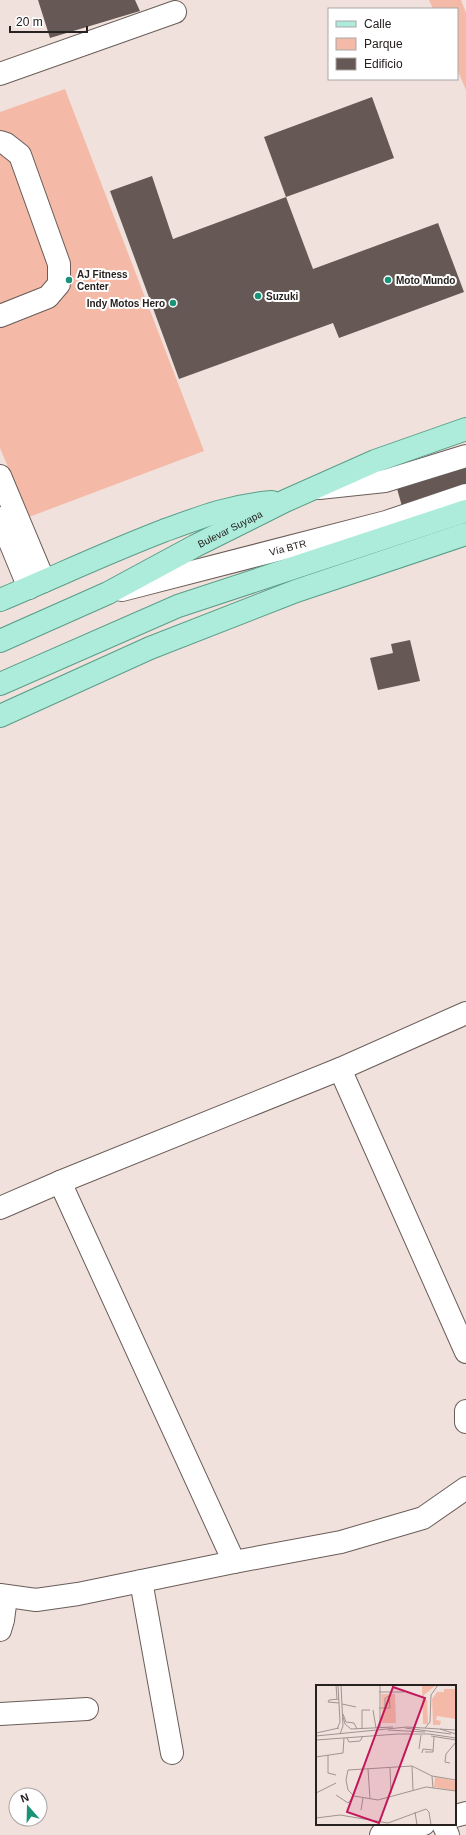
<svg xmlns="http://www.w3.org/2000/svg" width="466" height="1835" viewBox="0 0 466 1835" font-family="Arial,sans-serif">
<rect width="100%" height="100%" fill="#f1e1dc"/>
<path fill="#f4baa7" d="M 429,0 L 461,0 L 466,13 L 466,90 L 457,69 L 457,9 L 433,9 Z
M 65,89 L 204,451 L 29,517 L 0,448 L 0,112 Z"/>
<path fill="#665955" d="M 38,0 L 135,0 L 140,11 L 50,38 Z
M 372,97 L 394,158 L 286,197 L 264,137 Z
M 152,176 L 173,239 L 286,197 L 313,269 L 438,223 L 464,292 L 339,338 L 333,323 L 179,379 L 110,191 Z
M 466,463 L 466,489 L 403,510 L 396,485 Z
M 410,640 L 420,681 L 378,690 L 370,658 L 393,653 L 391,644 Z"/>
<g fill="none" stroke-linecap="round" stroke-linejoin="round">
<defs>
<g id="minor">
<path d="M 0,74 L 175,12"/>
<path d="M 0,142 L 6,144 L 20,155 L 59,264 L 59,284 L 48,297 L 0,316"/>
<path d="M 0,476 L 44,581"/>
<path d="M 319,488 L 385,481 L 466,456"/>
<path d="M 0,518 L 29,588"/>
<path id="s1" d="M 122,590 L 386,522 L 466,495"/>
<path d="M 340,1069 L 466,1352"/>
<path d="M 60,1182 L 234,1562"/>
<path d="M 0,1208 L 60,1182 L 340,1069 L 466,1013"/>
<path d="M 466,1411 L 466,1422"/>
<path d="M 141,1581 L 172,1753"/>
<path d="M 0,1595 L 36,1600 L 78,1594 L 234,1562 L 341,1542 L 423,1518 L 466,1488"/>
<path d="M 0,1630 L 3,1620 L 6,1597"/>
<path d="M 0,1714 L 87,1709"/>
<path d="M 455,1816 L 466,1813"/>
<path d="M 443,1824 L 448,1835"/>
<path d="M 381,1835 L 424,1824"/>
</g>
<g id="major">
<path d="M 0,600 C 55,577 108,552 163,531 C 201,517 232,505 272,502"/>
<path id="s2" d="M 0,641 L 108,593 L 195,546 L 285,501 L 375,461 L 466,429"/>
<path d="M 0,684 L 178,606 L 466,511"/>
<path d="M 0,716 L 150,648 L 296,591 L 466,534"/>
</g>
</defs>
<use href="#minor" stroke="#6a5d59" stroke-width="24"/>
<use href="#major" stroke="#5a9d89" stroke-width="24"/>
<use href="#minor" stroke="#fff" stroke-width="22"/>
<use href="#major" stroke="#adecda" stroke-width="22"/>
</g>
<g fill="#1a9379" stroke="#fff" stroke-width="1.5">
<circle cx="69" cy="280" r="4"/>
<circle cx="388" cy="280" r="4"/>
<circle cx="258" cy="296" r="4"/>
<circle cx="173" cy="303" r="4"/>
</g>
<g text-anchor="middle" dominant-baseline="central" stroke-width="4" stroke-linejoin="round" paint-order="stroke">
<g font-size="10" font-weight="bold" fill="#27211f" stroke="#fff" text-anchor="start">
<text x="77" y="274">AJ Fitness<tspan x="77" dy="12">Center</tspan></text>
<text x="396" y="280">Moto Mundo</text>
<text x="266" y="296">Suzuki</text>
<text x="165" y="303" text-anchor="end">Indy Motos Hero</text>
</g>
<g font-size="10" fill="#27211f" stroke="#fff">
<text stroke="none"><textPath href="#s2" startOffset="256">Bulevar Suyapa</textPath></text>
<text stroke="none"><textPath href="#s1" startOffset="171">Vía BTR</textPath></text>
</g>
</g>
<g transform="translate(316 1685)">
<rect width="140" height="140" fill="#f1e1dc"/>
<path d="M 106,0 L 120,0 L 108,10 L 108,15 L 111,15 L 112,39 L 107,39 ZM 128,4 L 140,4 L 140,34 L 121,31 L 120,35 L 125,36 L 124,40 L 117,40 L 116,14 L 121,7 L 128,7 ZM 65,9 L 79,9 L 80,38 L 66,38 ZM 119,92 L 140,96 L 140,106 L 118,102 Z" fill="#f4baa7"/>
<path fill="none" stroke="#a09490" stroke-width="1" d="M 20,0 L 21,14M 64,0 L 64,43M 63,7 L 88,7M 23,14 L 13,15 L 12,17 L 23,18M 26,19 L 40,22M 63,23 L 74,23 L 73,11 L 69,13 L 69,23M 57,25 L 60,43M 27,29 L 30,37 L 38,38 L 41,44M 27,32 L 29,39 L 35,44 L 77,42M 46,43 L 46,25 L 54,25M 89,43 L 135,49M 109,43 L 114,37 L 115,10 L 122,0M 21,44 L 24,37 L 22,0M 124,44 L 140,49M 72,45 L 109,47M 0,48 L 23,43M 24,49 L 27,41 L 25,0M 0,51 L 91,42 L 140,45M 115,51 L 140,55M 31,53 L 33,57 L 44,56 L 47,51M 0,55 L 82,49 L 113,49 L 140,53M 103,64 L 105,50M 109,67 L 117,67 L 118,52M 106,68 L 107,64 L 117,65M 12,70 L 12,88 L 20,90M 0,72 L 27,68 L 28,53M 134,78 L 129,77 L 130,69 L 140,57M 96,81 L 97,105M 74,83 L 75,108M 52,84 L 54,114M 0,85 L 0,72M 116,91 L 117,103M 140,95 L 116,91 L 96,81 L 32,85 L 30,95 L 32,105 L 38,111 L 62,115 L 110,102 L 140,106M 0,108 L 20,98M 20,110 L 32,118 L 38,111M 45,125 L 47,113M 99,127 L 101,140M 0,133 L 24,130 L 72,138 L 110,124 L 113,127 L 115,140"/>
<path fill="#c2185b" fill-opacity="0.15" stroke="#c2185b" stroke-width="2" d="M 77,2 L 109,13 L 63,138 L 31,127 Z"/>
<rect width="140" height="140" fill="none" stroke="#27211f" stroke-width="2"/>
</g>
<rect x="328" y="8" width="130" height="72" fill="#ffffff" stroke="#a9a6a5"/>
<rect x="336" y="21" width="20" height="6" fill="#adecda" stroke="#a9a6a5"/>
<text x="364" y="28" font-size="12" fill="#27211f">Calle</text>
<rect x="336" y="38" width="20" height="12" fill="#f4baa7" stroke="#a9a6a5"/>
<text x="364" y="48" font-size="12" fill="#27211f">Parque</text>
<rect x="336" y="58" width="20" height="12" fill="#665955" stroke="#a9a6a5"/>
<text x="364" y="68" font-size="12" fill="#27211f">Edificio</text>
<g transform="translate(28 1807) rotate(340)"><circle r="19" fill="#ffffff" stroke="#a9a6a5"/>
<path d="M0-3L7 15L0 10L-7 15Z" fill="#1a9379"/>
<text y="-6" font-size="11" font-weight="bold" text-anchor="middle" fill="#27211f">N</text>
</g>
<path d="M10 26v6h77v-6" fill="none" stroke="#27211f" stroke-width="2"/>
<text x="16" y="26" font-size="12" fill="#27211f" stroke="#ffffff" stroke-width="3" paint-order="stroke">20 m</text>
</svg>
